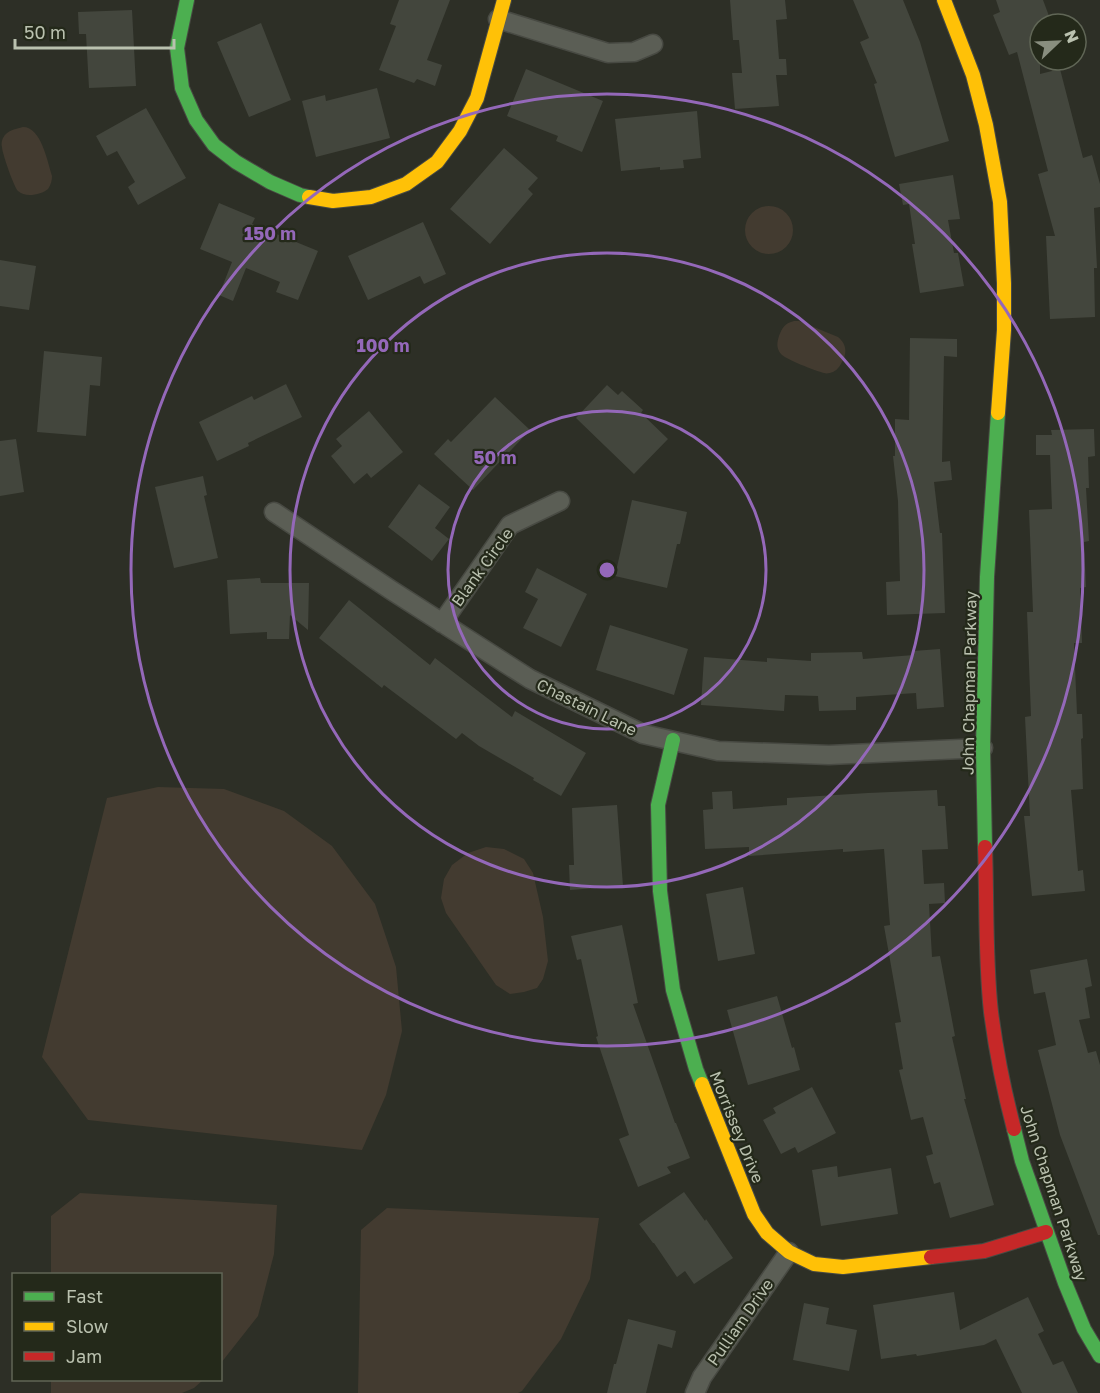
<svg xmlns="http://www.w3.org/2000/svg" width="1100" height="1393" viewBox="0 0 1100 1393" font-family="'Golos Text',sans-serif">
<rect width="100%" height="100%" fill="#2d2f26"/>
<path fill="#433b30" d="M 23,127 C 41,127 47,160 52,176 C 52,180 51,185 48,189 C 41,195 25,198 18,191 C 14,187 2,153 2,147 C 1,144 2,140 3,138 C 7,130 16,129 23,127 Z
M745 230a24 24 0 1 1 48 0a24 24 0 1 1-48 0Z
M 794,321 L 799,321 L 838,337 C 845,343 847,349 844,358 C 841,364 839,369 833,372 C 830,373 827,374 824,373 C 816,371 785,359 781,354 C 776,348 777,343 779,336 C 782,328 785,323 794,321 Z
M 158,787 L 224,789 L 284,811 L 332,846 L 375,904 L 396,967 L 402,1031 L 386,1095 L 362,1150 L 88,1120 L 42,1057 L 107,798 Z
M 486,847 L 504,849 L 524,859 L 533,873 L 543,917 L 548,961 L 543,979 L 537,988 L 524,992 L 510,994 L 496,985 L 446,913 L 441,898 L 444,879 L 452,865 L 468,853 Z
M 80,1193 L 277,1205 L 274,1254 L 258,1316 L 221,1363 L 220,1274 L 51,1274 L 51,1216 Z
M 387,1208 L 599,1218 L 590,1279 L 561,1339 L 522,1391 L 518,1393 L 358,1393 L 361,1230 Z
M 51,1380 L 203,1380 L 194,1388 L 182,1393 L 51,1393 Z"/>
<path fill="#43463d" d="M 399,0 L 450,0 L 427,60 L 442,65 L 435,86 L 417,79 L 414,83 L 379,70 L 396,26 L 390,24 Z
M 730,0 L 785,0 L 787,19 L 776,20 L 779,59 L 786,59 L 787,75 L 776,75 L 779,106 L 735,109 L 732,73 L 742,73 L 739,40 L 733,40 Z
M 853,0 L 903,0 L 920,42 L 949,141 L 895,157 L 874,84 L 877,83 L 860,42 L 869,38 Z
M 996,0 L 1043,0 L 1052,24 L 1040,24 L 1040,74 L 1060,69 L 1083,158 L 1092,155 L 1100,184 L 1100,207 L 1094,208 L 1097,268 L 1094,268 L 1095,317 L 1050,319 L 1046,236 L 1055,236 L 1038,174 L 1048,171 L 1017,52 L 1009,55 L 993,15 L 1000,12 Z
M 132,10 L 136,86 L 89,88 L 86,34 L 79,34 L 78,12 Z
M 261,23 L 291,100 L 249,117 L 217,42 Z
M 526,69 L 603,101 L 582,152 L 556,141 L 558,136 L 507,116 Z
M 377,88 L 390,138 L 316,157 L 302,101 L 325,95 L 326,101 Z
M 146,108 L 186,178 L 138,205 L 128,187 L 135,182 L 117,151 L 107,156 L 96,136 Z
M 697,111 L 701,158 L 683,160 L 684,168 L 660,170 L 660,167 L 621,171 L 615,119 Z
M 504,148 L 538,178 L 528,189 L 533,194 L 490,244 L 450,209 Z
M 953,175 L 960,219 L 948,220 L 954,253 L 958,253 L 964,286 L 920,293 L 912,244 L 915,244 L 909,204 L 903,205 L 899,184 Z
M 219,203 L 255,218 L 252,224 L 318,251 L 298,300 L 276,292 L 280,282 L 246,268 L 233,301 L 219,295 L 232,262 L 200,249 Z
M 423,222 L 446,274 L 424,284 L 420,276 L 368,300 L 348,256 Z
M 0,260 L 36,266 L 29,310 L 0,306 Z
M 910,338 L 957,339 L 957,357 L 944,356 L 942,462 L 950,461 L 952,480 L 934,482 L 940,533 L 942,533 L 945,613 L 887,615 L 886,582 L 900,581 L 898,501 L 893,456 L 895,456 L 895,419 L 909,420 Z
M 44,351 L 102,357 L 100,386 L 90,385 L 86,436 L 37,432 Z
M 286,384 L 302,417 L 248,443 L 249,446 L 217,461 L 199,422 L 252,396 L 254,400 Z
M 607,385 L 618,395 L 622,391 L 643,410 L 641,413 L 668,439 L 634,474 L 576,418 Z
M 495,397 L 530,430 L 473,490 L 434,454 L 448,439 L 451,442 Z
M 369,411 L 403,452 L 371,478 L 367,473 L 354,484 L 331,456 L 342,446 L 336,439 Z
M 1094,429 L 1095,456 L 1088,457 L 1089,488 L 1086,488 L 1089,541 L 1084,542 L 1086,587 L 1080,588 L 1082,643 L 1074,643 L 1077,714 L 1082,714 L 1083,738 L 1081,739 L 1083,789 L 1071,790 L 1078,871 L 1083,870 L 1085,891 L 1032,896 L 1024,816 L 1030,816 L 1025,717 L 1031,716 L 1027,612 L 1033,612 L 1029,510 L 1052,509 L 1050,455 L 1036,455 L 1036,435 L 1052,435 L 1051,430 Z
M 16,439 L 24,492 L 0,496 L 0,441 Z
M 203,476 L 207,495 L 204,496 L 218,558 L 174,568 L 155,487 Z
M 419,484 L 450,507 L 435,528 L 449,539 L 432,561 L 388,527 Z
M 632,500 L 687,512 L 680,544 L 677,544 L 667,588 L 615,576 Z
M 537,568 L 587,594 L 561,647 L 523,628 L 538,599 L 525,592 Z
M 260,578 L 261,583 L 309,583 L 308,630 L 290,615 L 289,639 L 267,639 L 267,632 L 230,634 L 227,580 Z
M 349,600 L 430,665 L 435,658 L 512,717 L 515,711 L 586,753 L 561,796 L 533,780 L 534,778 L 479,746 L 462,733 L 456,739 L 384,685 L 382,688 L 319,638 Z
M 610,625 L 688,649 L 674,695 L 596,670 Z
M 940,649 L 944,707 L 917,709 L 916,693 L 856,697 L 856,710 L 819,711 L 818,696 L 785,695 L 784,711 L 701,705 L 704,657 L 767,662 L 767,658 L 811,661 L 811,653 L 862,652 L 863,659 L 914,655 L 913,651 Z
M 937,790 L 938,806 L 945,806 L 948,849 L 922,850 L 924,884 L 944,883 L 945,903 L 929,904 L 932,957 L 940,956 L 955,1036 L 952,1037 L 966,1099 L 964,1099 L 994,1205 L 950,1218 L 940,1182 L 934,1184 L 926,1156 L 933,1154 L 923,1117 L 911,1120 L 899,1070 L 903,1069 L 895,1023 L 901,1022 L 884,926 L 890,925 L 884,849 L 843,852 L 843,849 L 749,856 L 749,847 L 705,849 L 703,810 L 713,809 L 712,792 L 732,791 L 733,809 L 787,805 L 787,798 L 868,793 Z
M 617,805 L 623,886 L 570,890 L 569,865 L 574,865 L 572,808 Z
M 743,887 L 755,954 L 718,961 L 706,894 Z
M 622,925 L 638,1003 L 633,1004 L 675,1123 L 676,1123 L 690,1158 L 667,1167 L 671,1173 L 638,1187 L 619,1139 L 629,1135 L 596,1037 L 598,1036 L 581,959 L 577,960 L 571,936 Z
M 1087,959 L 1092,986 L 1085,988 L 1090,1018 L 1079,1020 L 1088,1053 L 1096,1051 L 1100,1065 L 1100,1235 L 1098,1235 L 1060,1135 L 1038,1050 L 1056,1045 L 1045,992 L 1034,994 L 1030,970 Z
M 777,996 L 792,1048 L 794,1047 L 800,1070 L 748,1085 L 727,1010 Z
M 812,1087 L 836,1133 L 798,1153 L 795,1147 L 781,1154 L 763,1120 L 776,1113 L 773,1108 Z
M 837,1166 L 838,1177 L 891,1168 L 898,1214 L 821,1226 L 812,1170 Z
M 684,1192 L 705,1221 L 706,1219 L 733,1258 L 694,1284 L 685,1271 L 677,1277 L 654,1243 L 653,1243 L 639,1224 Z
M 954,1292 L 960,1330 L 1028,1297 L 1044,1331 L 1038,1334 L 1053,1365 L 1063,1361 L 1078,1393 L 1022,1393 L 996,1339 L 984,1345 L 917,1356 L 916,1354 L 881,1359 L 873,1305 Z
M 804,1303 L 829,1308 L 826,1324 L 857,1330 L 849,1371 L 793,1360 Z
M 628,1319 L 676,1331 L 672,1348 L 658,1344 L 646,1393 L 607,1393 L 614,1364 L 616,1364 Z"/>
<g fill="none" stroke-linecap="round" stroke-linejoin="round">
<defs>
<path id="street" d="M 498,19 L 608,53 L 634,52 L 653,44
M 274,512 L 391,590 L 530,679 L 643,734 L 718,751 L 829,755 L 983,748
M 442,623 L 510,525 L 560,501
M 695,1393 L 702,1377 L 789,1252"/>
<path id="fast" d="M 187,0 L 177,48 L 182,88 L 196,120 L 214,145 L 236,162 L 270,182 L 300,195 L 309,197
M 673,740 L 658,805 L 660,891 L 673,990 L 696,1069 L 702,1084
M 985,847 L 983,748 L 987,577 L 998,413
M 1014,1129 L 1022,1161 L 1065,1283 L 1084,1329 L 1100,1356"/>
<path id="slow" d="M 944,0 L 973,75 L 986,125 L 1000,202 L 1004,283 L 1004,330 L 998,413
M 309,197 L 333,201 L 371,197 L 406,184 L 437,162 L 460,131 L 477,98 L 504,0
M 702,1084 L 754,1214 L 767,1233 L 789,1252 L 814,1264 L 843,1267 L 931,1257"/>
<path id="jam" d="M 985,847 C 987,902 985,958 991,1012 C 996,1051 1004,1091 1014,1129
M 931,1257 L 984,1251 L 1046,1232"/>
</defs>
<use href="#street" stroke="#484a43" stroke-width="21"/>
<use href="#fast" stroke="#484a43" stroke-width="16"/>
<use href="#slow" stroke="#484a43" stroke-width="16"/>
<use href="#jam" stroke="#484a43" stroke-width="16"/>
<use href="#street" stroke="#5b5e55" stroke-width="18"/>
<use href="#fast" stroke="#4caf50" stroke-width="14"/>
<use href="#slow" stroke="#ffc107" stroke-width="14"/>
<use href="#jam" stroke="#c62828" stroke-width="14"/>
</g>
<g fill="none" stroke="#9468b9" stroke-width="3">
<circle cx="607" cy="570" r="159"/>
<circle cx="607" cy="570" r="317"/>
<circle cx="607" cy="570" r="476"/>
</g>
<g text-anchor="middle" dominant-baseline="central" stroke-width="4.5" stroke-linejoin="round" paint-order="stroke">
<g font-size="16" fill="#bac1af" stroke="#24291a">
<text transform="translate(482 567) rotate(-54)">Blank Circle</text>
<text transform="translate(969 683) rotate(-89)">John Chapman Parkway</text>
<text transform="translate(587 707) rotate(26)">Chastain Lane</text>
<text transform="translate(737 1127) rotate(68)">Morrissey Drive</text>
<text transform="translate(1054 1193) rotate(72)">John Chapman Parkway</text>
<text transform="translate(740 1322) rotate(-55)">Pulliam Drive</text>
</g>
</g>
<circle cx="607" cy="570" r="9" fill="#9468b9" stroke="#24291a" stroke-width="3"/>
<g font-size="18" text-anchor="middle" font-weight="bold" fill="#9468b9" stroke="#24291a" stroke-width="4.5" stroke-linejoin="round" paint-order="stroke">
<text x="270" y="240">150 m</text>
<text x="383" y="352">100 m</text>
<text x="495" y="464">50 m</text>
</g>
<rect x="12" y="1273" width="210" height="108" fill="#24291a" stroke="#606656" stroke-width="1.5"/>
<rect x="24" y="1292" width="30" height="9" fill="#4caf50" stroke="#606656" stroke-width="1.5"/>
<text x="66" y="1303" font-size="18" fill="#bac1af">Fast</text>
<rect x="24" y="1322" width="30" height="9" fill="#ffc107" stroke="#606656" stroke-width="1.5"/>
<text x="66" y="1333" font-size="18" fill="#bac1af">Slow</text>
<rect x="24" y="1352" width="30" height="9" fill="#c62828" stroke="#606656" stroke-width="1.5"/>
<text x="66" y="1363" font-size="18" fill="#bac1af">Jam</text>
<g transform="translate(1058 42) rotate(67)"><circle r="28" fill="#24291a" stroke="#606656" stroke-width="1.5"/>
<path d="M0-4.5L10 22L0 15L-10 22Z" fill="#898e7f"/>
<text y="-9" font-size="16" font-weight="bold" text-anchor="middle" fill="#bac1af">N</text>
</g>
<path d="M15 39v9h159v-9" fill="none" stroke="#bac1af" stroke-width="3"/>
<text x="24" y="39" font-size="18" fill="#bac1af" stroke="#24291a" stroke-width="4.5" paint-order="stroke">50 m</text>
</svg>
